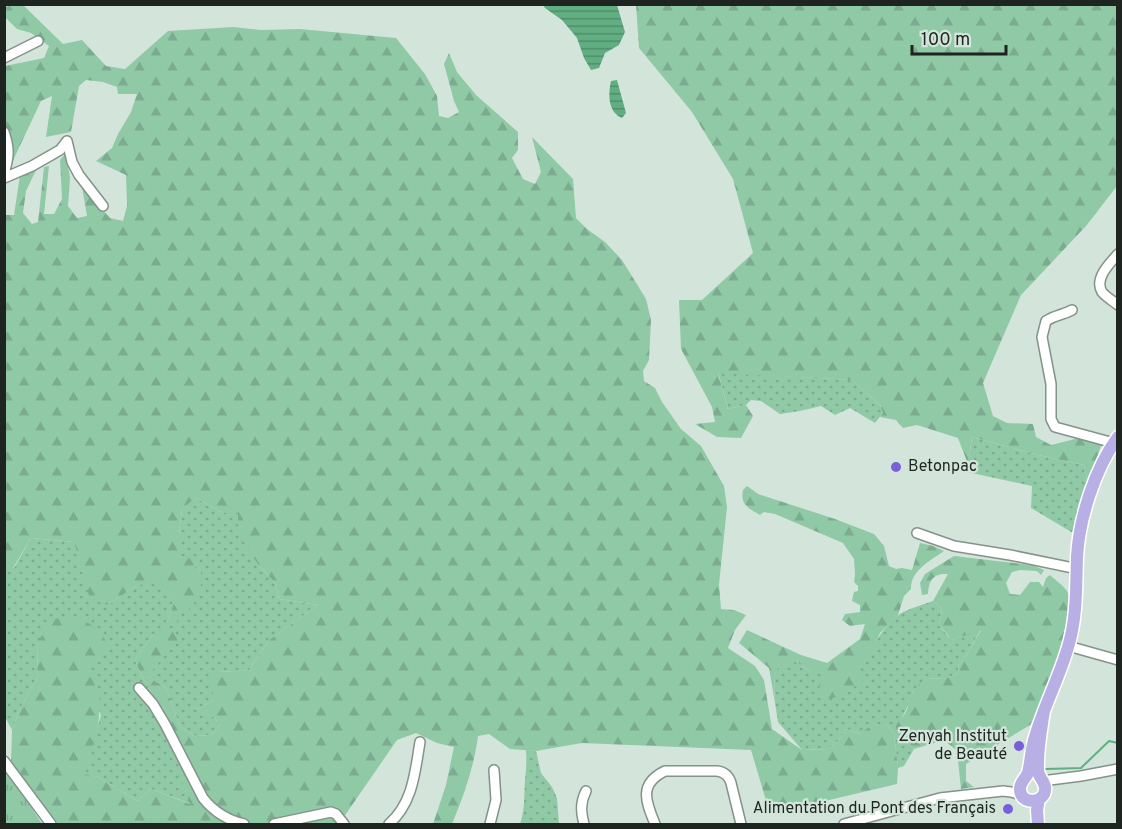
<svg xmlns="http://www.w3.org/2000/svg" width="1122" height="829" viewBox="0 0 1122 829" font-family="Overpass,sans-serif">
<defs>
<pattern id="grass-dots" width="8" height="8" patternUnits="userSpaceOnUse" patternTransform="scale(1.5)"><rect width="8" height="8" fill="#90c9a6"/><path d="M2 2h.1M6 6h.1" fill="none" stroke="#7cac8f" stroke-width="1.8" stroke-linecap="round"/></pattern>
<pattern id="forest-firs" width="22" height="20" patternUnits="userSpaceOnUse" patternTransform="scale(1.5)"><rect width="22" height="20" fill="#90c9a6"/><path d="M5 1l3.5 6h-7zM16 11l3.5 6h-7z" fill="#7cac8f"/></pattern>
<pattern id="park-tufts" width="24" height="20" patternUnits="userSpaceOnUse" patternTransform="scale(1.5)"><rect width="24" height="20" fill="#90c9a6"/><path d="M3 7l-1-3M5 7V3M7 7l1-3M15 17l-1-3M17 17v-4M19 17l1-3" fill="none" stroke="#7cac8f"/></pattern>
<pattern id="water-rules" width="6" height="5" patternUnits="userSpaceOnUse" patternTransform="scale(1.5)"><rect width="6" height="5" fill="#61ae82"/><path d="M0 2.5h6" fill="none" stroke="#4f8d6a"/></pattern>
</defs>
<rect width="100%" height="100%" fill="#d3e5da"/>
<path fill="url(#grass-dots)" d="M 718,372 L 852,380 L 880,405 L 883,413 L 875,423 L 850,408 L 835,415 L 821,406 L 800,411 L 780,414 L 761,401 L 751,400 L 746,405 L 728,409 Z
M 972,437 L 1038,455 L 1084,465 L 1088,484 L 1073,533 L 1031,508 L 1032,486 L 967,472 Z
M 196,498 L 223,513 L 238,513 L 257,563 L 275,583 L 279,599 L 318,605 L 269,640 L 249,670 L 218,672 L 215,700 L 198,709 L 192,707 L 214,717 L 220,725 L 211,735 L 196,736 L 180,727 L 166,688 L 147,676 L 179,638 L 153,634 L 135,660 L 142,677 L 158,703 L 183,751 L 191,804 L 151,789 L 138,801 L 98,777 L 84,774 L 101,715 L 82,671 L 38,641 L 37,678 L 20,709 L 12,730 L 5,717 L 5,563 L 14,568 L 31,538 L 74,542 L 80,562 L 108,605 L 134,587 L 149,581 L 174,595 L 174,602 L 167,623 L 181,612 L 201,569 L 193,571 L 179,556 L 179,533 L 182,509 Z
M 933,601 L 942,609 L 939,625 L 951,640 L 981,629 L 966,656 L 958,666 L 959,673 L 944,679 L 927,678 L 913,691 L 911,700 L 896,729 L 914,749 L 904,766 L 898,768 L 894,734 L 887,725 L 860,734 L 847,729 L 837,742 L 828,749 L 802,750 L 778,722 L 775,703 L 774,676 L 779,664 L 796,661 L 810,672 L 860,668 C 872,650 880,630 897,616 C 906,609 922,605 933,601 Z
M 526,750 L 536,751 L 541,773 L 552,787 L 557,798 L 559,824 L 520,824 C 525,809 524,795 525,780 C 526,769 527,760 526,750 Z"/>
<path fill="url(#forest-firs)" d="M 13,5 L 23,5 L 63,44 L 82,40 L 106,66 L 125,69 L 168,31 L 233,27 L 261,30 L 300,29 L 396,38 L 425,74 L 437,96 L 439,116 L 448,118 L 459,112 L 454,101 L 444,64 L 449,53 L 457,72 L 476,95 L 518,132 L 518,150 L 512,158 L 523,179 L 535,184 L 541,172 L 532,137 L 573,179 L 576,218 L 587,229 L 605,242 L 622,260 L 646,299 L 651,320 L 649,360 L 643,371 L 644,381 L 655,388 L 662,402 L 681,429 L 701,446 L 724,486 L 727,507 L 719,585 L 721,609 L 734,610 L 746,615 L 735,630 L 728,648 L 755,666 L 764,680 L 772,729 L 802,750 L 828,749 L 837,742 L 847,729 L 860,734 L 868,728 L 887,725 L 894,734 L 898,768 L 897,784 L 770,814 L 751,750 L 582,743 L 536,751 L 510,749 L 489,734 L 478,736 C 474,767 464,795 452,824 L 433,824 L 446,785 L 454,747 L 437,743 L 416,733 L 397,740 L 339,824 L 58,824 L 11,763 L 12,730 L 20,709 L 37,678 L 38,641 L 54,619 L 76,616 L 98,629 L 108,644 L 83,671 L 95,677 C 106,712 95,740 85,774 L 98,777 L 138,801 L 151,789 L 190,804 L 181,780 L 183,751 L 158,703 L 142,677 L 135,660 L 153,634 L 169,629 L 180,638 L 147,676 L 166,688 L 180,727 L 196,736 L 211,735 L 220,725 L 214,717 L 185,705 L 198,709 L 215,700 L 208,677 L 218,672 L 249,670 L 269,640 L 318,605 L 279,599 L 275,583 L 257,563 L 238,533 L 238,513 L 223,513 L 196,498 L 182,509 L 179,533 L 179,556 L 199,561 L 194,570 L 201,569 L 201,594 L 187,612 L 181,612 L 175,626 L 167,623 L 174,602 L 174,595 L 171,597 L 170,593 L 149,582 L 134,587 L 108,605 L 90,599 L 74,542 L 31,538 L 13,568 L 5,563 L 4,215 L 14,215 L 20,175 L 36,170 L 26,191 L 23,213 L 32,224 L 38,222 L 44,167 L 49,166 L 44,214 L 54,214 L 62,199 L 60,160 L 66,153 L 70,178 L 68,206 L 77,218 L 87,216 L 82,187 L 110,218 L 123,221 L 127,206 L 126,175 L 96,161 L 112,148 L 118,134 L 131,112 L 137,94 L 118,94 L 117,87 L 103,82 L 86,80 L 79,86 L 71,132 L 46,137 L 52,96 L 41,101 L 9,169 L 5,172 L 5,66 L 44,58 L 49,46 L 31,33 L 17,29 L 5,17 L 5,7 Z
M 636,5 L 1117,5 L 1117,186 L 1086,226 L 1021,295 L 983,383 L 993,416 L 1007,423 L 1033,424 L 1036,437 L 1051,445 L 1079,438 L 1102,443 L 1088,484 L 1084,465 L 1038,455 L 972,437 L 968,464 L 958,438 L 917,425 L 903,428 L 896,420 L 880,417 L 883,413 L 880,405 L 852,380 L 718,373 L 728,409 L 746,405 L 753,416 L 741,438 L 717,437 L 695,424 L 715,422 L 712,407 L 681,349 L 679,300 L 702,300 L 753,253 L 733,179 L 692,112 L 639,48 Z
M 747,486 L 758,494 L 835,519 L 874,534 L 884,546 L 889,566 L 896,569 L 902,568 L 912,570 L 920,543 L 933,546 L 944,551 C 931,560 910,571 911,589 L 904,596 L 898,615 L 880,633 L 873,649 L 861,667 L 865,671 L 862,682 L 840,696 L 828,699 L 819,693 L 821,672 L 810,672 L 796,661 L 789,668 L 779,664 L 774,676 L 775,703 L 769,668 L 739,643 L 747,630 L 801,655 L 827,663 L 860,639 L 865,624 L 850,626 L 842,620 L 845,614 L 860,612 L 860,605 L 852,601 L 854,592 L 858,591 L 858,586 L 854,582 L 855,574 L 854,559 L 843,543 L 775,514 L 764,512 L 760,515 C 748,508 740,504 743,490 Z
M 954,556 L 1032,565 L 1044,570 L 1041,575 L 1037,571 L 1020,570 L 1012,572 L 1006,583 L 1010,594 L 1020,595 L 1030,582 L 1039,582 L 1043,587 L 1046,578 L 1050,575 C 1055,580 1063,585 1067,591 C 1079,612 1045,707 1030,725 L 966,764 L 966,781 L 974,787 L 961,789 L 957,751 L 944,740 L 914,749 L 896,729 L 896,723 C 909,713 907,706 913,692 C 915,687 922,682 927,678 L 944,679 L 959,673 L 958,666 L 966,656 L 981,630 L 951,640 L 947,634 L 939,625 L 942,609 L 933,601 L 948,574 C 933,573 929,580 928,594 L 922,595 L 920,583 L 925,574 Z"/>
<path fill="url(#park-tufts)" d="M 5,767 L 42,824 L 5,824 Z"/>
<path fill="url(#water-rules)" d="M 543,5 L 617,5 L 625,32 L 619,45 L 605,53 L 599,68 L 591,70 L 584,58 L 577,38 L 562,20 L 545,8 Z
M 617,80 L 626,113 L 622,118 C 608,112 608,95 611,81 Z"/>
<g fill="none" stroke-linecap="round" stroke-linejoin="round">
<path stroke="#61ae82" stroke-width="2" d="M 1046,769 L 1081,768 L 1109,741 L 1118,743"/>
<defs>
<path id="minor" d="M 4,58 L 38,41
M 4,132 C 10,149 9,157 4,174
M 4,178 L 32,166 L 60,150 L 67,141 L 72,162 L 79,175 L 103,206
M 1118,254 C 1109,264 1094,279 1102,292 C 1106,297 1113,301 1118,305
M 1072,310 C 1063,315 1055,315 1046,321 L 1042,337 L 1051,384 L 1051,419 L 1055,427 L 1114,443
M 917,533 L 954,546 L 1010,555 L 1078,569
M 1068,646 L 1118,660
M 139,688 L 153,704 L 165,724 L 203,798 C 214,812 227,820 244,824
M 4,761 L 51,824
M 1042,781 L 1081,776 L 1118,769
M 274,824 L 331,812 L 336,814 L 344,824
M 389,824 C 413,803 415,772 420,742
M 490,824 L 496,800 L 494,770
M 584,824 C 581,812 580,803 586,791
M 655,824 C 646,802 638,784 665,771 L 717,771 C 725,772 729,776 731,783 L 741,824
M 844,824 L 940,798 L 1003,791 L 1011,792 L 1022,795"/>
<path id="major" d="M 1044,711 C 1041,730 1037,751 1038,770 C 1038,777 1044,780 1045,787 C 1047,804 1020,806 1020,789 C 1020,782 1026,778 1028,773 C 1031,761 1031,748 1035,737 C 1044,706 1059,678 1068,647 C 1077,618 1076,587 1077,557 C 1079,519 1095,468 1118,437
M 1038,824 L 1037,810 L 1039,799"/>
</defs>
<use href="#minor" stroke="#839389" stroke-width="12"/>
<use href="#major" stroke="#fff" stroke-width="15"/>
<use href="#minor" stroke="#fff" stroke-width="9"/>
<use href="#major" stroke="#b8afe5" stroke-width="12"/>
</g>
<g fill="#795fda" stroke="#d3e5da" stroke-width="2">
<circle cx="896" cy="467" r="6"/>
<circle cx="1019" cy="746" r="6"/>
<circle cx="1008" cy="809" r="6"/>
</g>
<g text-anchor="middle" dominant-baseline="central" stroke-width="4.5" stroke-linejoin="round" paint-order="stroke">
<g font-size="16" fill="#1e2521" stroke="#d3e5da" text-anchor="end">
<text x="908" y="467" text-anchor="start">Betonpac</text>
<text x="1007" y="737">Zenyah Institut<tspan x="1007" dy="18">de Beauté</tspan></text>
<text x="996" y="809">Alimentation du Pont des Français</text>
</g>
</g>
<rect width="1122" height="829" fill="none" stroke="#1e2521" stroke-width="12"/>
<path d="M912 45v9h94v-9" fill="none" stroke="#1e2521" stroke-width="3"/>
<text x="921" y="45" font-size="18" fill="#1e2521" stroke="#d3e5da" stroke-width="4.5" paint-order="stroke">100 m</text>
</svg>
